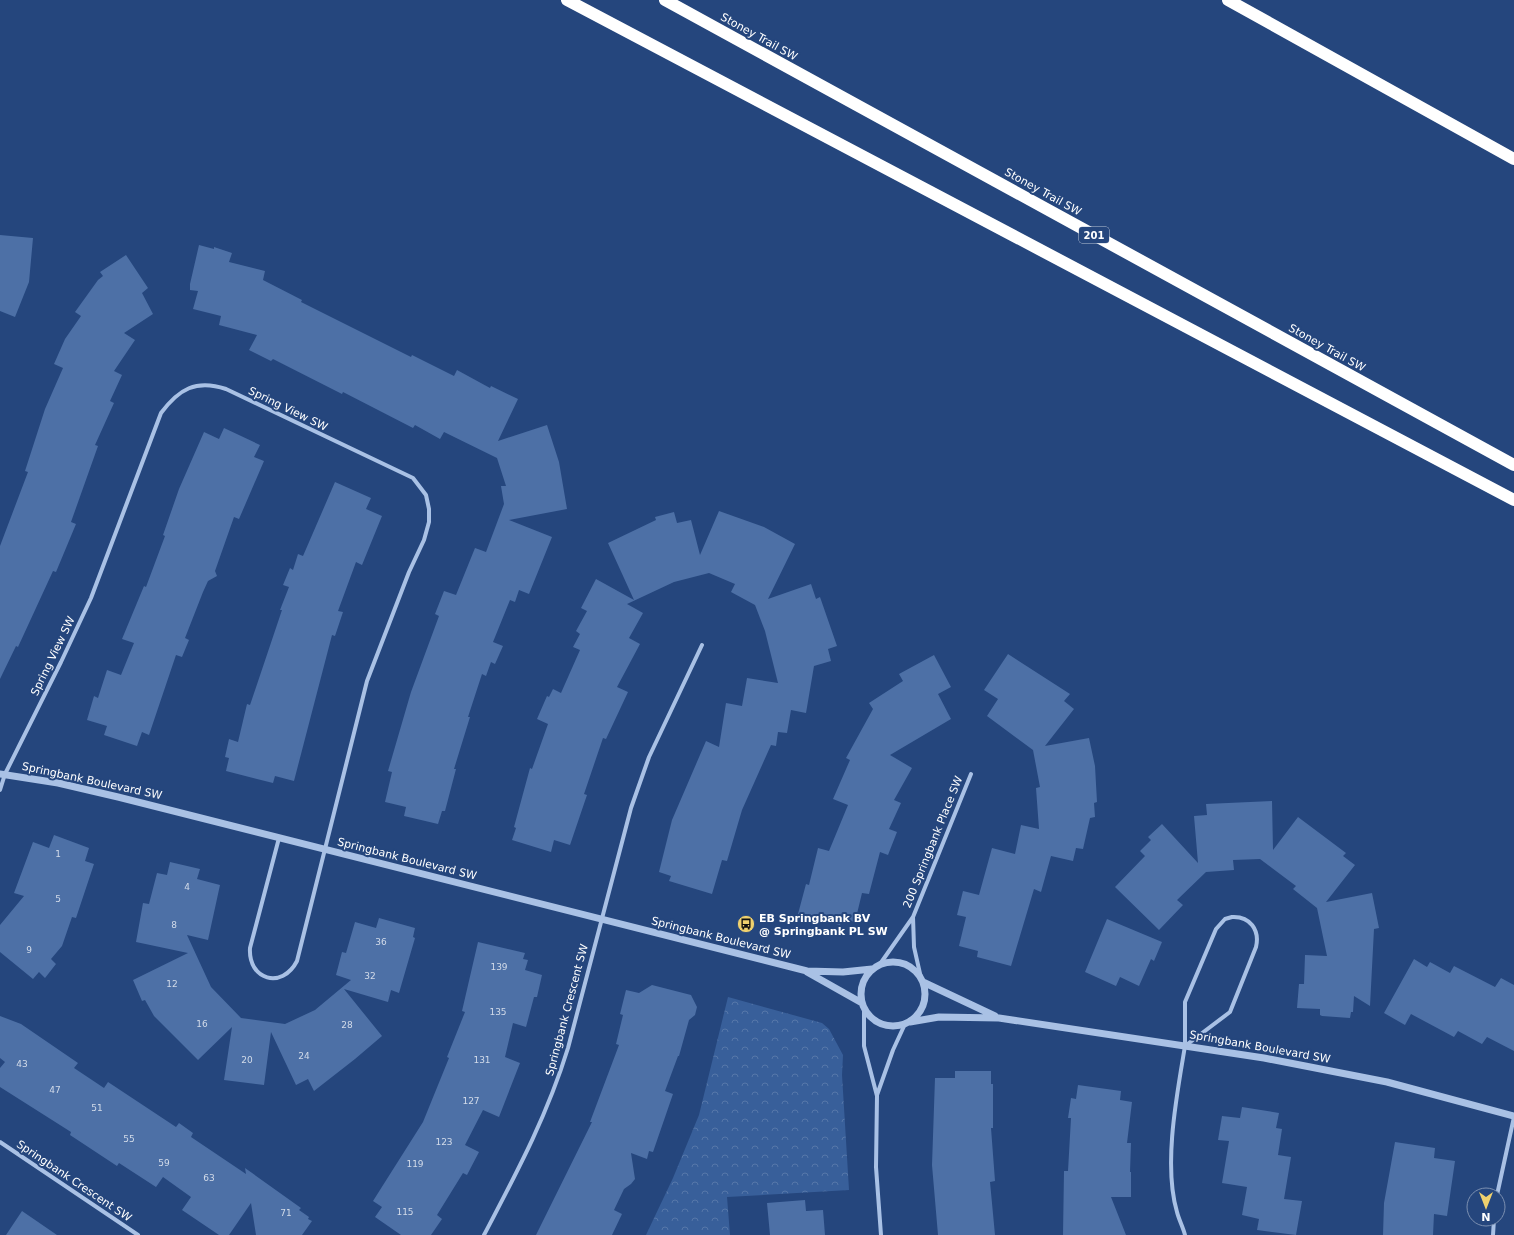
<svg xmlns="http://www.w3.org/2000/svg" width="1514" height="1235" viewBox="0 0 1514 1235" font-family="'DejaVu Sans',sans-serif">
<defs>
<pattern id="park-crowns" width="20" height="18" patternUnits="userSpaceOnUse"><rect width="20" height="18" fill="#385f9a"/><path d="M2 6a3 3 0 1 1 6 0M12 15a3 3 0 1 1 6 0" fill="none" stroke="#5677a9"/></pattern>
</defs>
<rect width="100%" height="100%" fill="#25467d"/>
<path fill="url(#park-crowns)" d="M 728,997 L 822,1023 L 829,1029 L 843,1055 L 842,1075 L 849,1190 L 727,1197 L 730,1235 L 646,1235 L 673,1178 L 699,1115 Z"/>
<path fill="#4d70a6" d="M 0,235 L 33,238 L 29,282 L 15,317 L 0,311 Z
M 199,245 L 214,249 L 214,247 L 232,253 L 229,262 L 265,271 L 263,280 L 302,300 L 301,302 L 411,357 L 412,355 L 454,376 L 457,370 L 490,388 L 491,386 L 518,399 L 498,441 L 547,425 L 559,462 L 567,509 L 509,520 L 552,537 L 529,594 L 519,590 L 515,602 L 510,600 L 493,642 L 503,646 L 495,664 L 491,662 L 486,676 L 482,674 L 468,717 L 470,717 L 454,769 L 456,769 L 445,811 L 442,811 L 438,824 L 404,816 L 406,807 L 385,802 L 392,772 L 388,771 L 411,692 L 439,616 L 435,614 L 444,591 L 456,595 L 475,548 L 486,552 L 504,504 L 501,486 L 506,486 L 497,458 L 444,432 L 440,439 L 415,425 L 413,428 L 343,392 L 342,394 L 273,359 L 271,361 L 249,350 L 257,335 L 219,325 L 221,316 L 193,309 L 198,291 L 190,290 L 190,284 Z
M 126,255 L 148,288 L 142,293 L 153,314 L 124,333 L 135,340 L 114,371 L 122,375 L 110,401 L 114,403 L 95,445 L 98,446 L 71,522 L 76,524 L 56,572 L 53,571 L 18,647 L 16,646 L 0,679 L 0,546 L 28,472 L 25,471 L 45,409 L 63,368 L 54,364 L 65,339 L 81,316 L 75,312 L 98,280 L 103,276 L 100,272 Z
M 224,428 L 260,445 L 254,457 L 264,461 L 239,519 L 234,517 L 215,571 L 217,576 L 208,581 L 203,592 L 185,638 L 189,640 L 182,657 L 176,655 L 149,735 L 142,732 L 137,746 L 104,735 L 107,726 L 87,720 L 94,696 L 98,698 L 107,670 L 121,675 L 134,643 L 122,639 L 144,586 L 146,587 L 165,536 L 163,535 L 179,489 L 204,432 L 219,439 Z
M 335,482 L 371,498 L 366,509 L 382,516 L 362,565 L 356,562 L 338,611 L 343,612 L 335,636 L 332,635 L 294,781 L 275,776 L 273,783 L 226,771 L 229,758 L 225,757 L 229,739 L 238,742 L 247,704 L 250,705 L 282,610 L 280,610 L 289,587 L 283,585 L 290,568 L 293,570 L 298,554 L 303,556 Z
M 719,511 L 764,527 L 795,544 L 768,599 L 811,584 L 816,599 L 820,597 L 837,646 L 828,649 L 831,661 L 814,666 L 806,713 L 791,710 L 787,733 L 778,732 L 776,746 L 771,745 L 742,810 L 727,861 L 722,860 L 712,894 L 669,881 L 671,876 L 659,872 L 672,820 L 706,741 L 719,747 L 726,703 L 742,706 L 747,678 L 778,683 L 765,631 L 755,605 L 731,592 L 735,584 L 709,573 L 674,582 L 627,604 L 643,613 L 629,638 L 640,644 L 617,687 L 628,692 L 606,739 L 603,738 L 584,794 L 587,795 L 570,845 L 554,840 L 551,852 L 512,840 L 516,828 L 514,827 L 530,768 L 532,769 L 548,724 L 537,719 L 547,696 L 549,697 L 553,689 L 561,693 L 580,650 L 573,647 L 580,634 L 576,631 L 587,611 L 581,608 L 596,579 L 634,600 L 608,543 L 656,520 L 655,517 L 674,512 L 677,523 L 691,520 L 700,555 Z
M 1008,654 L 1070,694 L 1064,701 L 1074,709 L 1045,746 L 1089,738 L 1095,766 L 1097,802 L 1094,803 L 1095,817 L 1090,818 L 1083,849 L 1076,848 L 1073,861 L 1051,856 L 1041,892 L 1034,889 L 1011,966 L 977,957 L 978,951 L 959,946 L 966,917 L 957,915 L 963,891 L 979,895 L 992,848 L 1015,854 L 1021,825 L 1039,829 L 1036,788 L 1040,787 L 1033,750 L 987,716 L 998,699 L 984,690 Z
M 934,655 L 951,687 L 938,694 L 951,719 L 890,755 L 912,768 L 894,800 L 901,803 L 889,829 L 897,832 L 888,855 L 880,852 L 869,894 L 862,893 L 855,922 L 842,919 L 840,925 L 798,914 L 806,884 L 809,885 L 818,848 L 829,851 L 848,805 L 833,799 L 850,760 L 846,758 L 873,709 L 869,703 L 903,681 L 899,674 Z
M 1272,801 L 1273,850 L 1298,817 L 1346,853 L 1343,856 L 1355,865 L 1326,902 L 1372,893 L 1379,928 L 1374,929 L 1370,1006 L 1354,996 L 1353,1012 L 1351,1012 L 1350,1018 L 1322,1016 L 1320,1015 L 1320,1009 L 1297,1008 L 1299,984 L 1304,984 L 1305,955 L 1327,956 L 1317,908 L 1293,889 L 1296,886 L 1260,859 L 1233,860 L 1234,870 L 1206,872 L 1177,900 L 1183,905 L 1159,930 L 1115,887 L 1145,856 L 1140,851 L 1151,840 L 1148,837 L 1162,824 L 1198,863 L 1194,816 L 1207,815 L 1206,804 Z
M 54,835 L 89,848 L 85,861 L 94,864 L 76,918 L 72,917 L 62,946 L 51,959 L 56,964 L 45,978 L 39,972 L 33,979 L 0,952 L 0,925 L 24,896 L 14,893 L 33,842 L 49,848 Z
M 170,862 L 200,869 L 197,879 L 220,885 L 208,940 L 187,935 L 211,987 L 241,1018 L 285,1024 L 315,1010 L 351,980 L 336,975 L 342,952 L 346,953 L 355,922 L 376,928 L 379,918 L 415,928 L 413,937 L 415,938 L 399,993 L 391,990 L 388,1002 L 344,989 L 382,1036 L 355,1059 L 314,1091 L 308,1079 L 296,1085 L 271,1032 L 264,1085 L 224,1080 L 232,1027 L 198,1060 L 154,1016 L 145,1000 L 142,1001 L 133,980 L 188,953 L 136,942 L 143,903 L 149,904 L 157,873 L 167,875 Z
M 1107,919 L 1162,942 L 1154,961 L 1151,959 L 1139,986 L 1120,977 L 1116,986 L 1085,972 Z
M 478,942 L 525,953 L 523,959 L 528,960 L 525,970 L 542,975 L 537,997 L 534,997 L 526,1027 L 513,1023 L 505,1057 L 520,1063 L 499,1117 L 483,1110 L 465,1145 L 479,1152 L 467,1175 L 463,1173 L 437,1215 L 442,1219 L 431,1235 L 401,1235 L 375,1217 L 382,1207 L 373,1201 L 423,1122 L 449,1058 L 447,1057 L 465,1012 L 462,1011 Z
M 1414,959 L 1427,967 L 1430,962 L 1450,973 L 1454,966 L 1495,987 L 1501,978 L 1514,985 L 1514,1051 L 1487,1037 L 1482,1044 L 1458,1031 L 1454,1037 L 1411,1014 L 1405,1025 L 1384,1013 Z
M 652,985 L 691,995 L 697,1007 L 695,1015 L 689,1020 L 679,1056 L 678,1056 L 665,1091 L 673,1094 L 653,1152 L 649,1151 L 647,1159 L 631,1153 L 635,1179 L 631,1184 L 624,1189 L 614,1210 L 622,1214 L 612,1235 L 536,1235 L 592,1122 L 590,1122 L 619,1045 L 616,1044 L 623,1015 L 620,1014 L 626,990 L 639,993 Z
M 0,1016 L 21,1024 L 78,1063 L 74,1068 L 104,1088 L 108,1082 L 176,1127 L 179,1123 L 193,1133 L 191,1137 L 246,1174 L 245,1168 L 301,1208 L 299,1210 L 309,1217 L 308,1219 L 312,1221 L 302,1235 L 256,1235 L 251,1203 L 229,1235 L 219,1235 L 182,1210 L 191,1197 L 163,1177 L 156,1187 L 119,1163 L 117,1166 L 70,1135 L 71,1132 L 0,1087 L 0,1068 L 5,1062 L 0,1058 Z
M 955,1071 L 991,1071 L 991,1084 L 993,1084 L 993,1128 L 991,1128 L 995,1181 L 990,1182 L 995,1235 L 938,1235 L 932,1165 L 935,1078 L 955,1078 Z
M 1078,1085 L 1121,1091 L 1120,1100 L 1132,1102 L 1127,1143 L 1131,1143 L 1130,1172 L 1131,1172 L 1131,1197 L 1111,1197 L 1126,1235 L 1063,1235 L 1064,1171 L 1068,1171 L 1071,1118 L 1068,1118 L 1071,1098 L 1076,1099 Z
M 1242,1107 L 1279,1113 L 1276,1128 L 1282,1129 L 1278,1155 L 1291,1157 L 1284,1199 L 1302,1201 L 1296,1235 L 1257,1230 L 1259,1219 L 1242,1215 L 1247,1187 L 1222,1183 L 1229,1141 L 1218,1140 L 1222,1116 L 1240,1118 Z
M 1395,1142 L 1435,1148 L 1434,1158 L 1455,1161 L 1447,1216 L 1434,1214 L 1433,1235 L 1383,1235 L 1384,1203 Z
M 805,1200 L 806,1211 L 823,1210 L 825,1235 L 770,1235 L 767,1203 Z
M 22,1211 L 57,1235 L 6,1235 Z"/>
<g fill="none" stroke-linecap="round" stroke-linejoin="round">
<path stroke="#a9c1e5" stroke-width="4" d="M 0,790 L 5,774 L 61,662 L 91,598 L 161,413 C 179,389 196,379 226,389 L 413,478 L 426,495 L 429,509 L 429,522 L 424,540 L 409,572 L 367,681 L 297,961 C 282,990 248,980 250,948 L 279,838
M 913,917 L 914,947 L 921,978
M 1232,917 C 1250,916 1260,930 1256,947 L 1230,1012 L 1185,1046 L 1185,1002 L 1216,929 L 1225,919 Z
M 880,964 L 913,917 L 971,774
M 864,1009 L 864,1046 L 877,1096 L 876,1167 L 881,1235
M 1185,1046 C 1177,1094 1163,1165 1177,1212 C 1179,1220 1183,1227 1185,1235
M 877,1095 L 893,1050 L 905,1024
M 0,1142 L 138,1235
M 1497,1195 L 1514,1117
M 484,1235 C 517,1172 547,1116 568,1048 L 631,808 L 649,757 L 702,645
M 1493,1235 L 1494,1219"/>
<path stroke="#a9c1e5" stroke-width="7" d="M 0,774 L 58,783 L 118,797 L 807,971 L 843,972 L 872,969
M861 994a32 32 0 1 1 64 0a32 32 0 1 1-64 0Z
M 807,972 L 862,1003
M 923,982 L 995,1016
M 910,1022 L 939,1017 L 999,1018 L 1264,1058 L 1387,1082 L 1514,1116"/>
<path stroke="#fff" stroke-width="12" d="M 567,0 L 1514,500
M 665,0 L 1514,465
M 1228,0 L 1514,159"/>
</g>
<defs>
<symbol id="bus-disc" viewBox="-11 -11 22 22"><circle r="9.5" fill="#efd16e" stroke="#25467d"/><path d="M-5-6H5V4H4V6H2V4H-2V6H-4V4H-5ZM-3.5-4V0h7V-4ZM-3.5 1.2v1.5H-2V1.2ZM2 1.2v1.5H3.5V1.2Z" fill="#111"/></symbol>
</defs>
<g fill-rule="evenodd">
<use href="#bus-disc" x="736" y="914" width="20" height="20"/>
</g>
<g text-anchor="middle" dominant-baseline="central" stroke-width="4" stroke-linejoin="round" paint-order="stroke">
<g font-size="9" fill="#d2dbe9">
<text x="58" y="854">1</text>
<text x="187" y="887">4</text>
<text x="58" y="899">5</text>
<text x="174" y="925">8</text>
<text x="381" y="942">36</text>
<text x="29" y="950">9</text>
<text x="499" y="967">139</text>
<text x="370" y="976">32</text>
<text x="172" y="984">12</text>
<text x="498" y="1012">135</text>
<text x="202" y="1024">16</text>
<text x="347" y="1025">28</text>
<text x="304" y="1056">24</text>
<text x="247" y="1060">20</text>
<text x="482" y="1060">131</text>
<text x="22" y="1064">43</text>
<text x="55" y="1090">47</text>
<text x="471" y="1101">127</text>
<text x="97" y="1108">51</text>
<text x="129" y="1139">55</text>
<text x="444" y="1142">123</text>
<text x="164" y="1163">59</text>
<text x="415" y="1164">119</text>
<text x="209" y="1178">63</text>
<text x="405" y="1212">115</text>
<text x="286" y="1213">71</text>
</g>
<rect fill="#25467d" stroke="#bec8d8" stroke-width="1" x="1079" y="227" width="30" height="16" rx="3"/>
<g font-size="10" font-weight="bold" fill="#fff">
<text x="1094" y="235">201</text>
</g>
<g font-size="11" fill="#fff" stroke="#25467d">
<text transform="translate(759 37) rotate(29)">Stoney Trail SW</text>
<text transform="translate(1043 192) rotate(29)">Stoney Trail SW</text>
<text transform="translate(1327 348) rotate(29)">Stoney Trail SW</text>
<text transform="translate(288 409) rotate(26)">Spring View SW</text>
<text transform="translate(53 656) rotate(-64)">Spring View SW</text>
<text transform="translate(92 781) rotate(12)">Springbank Boulevard SW</text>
<text transform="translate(933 842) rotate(-68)">200 Springbank Place SW</text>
<text transform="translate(407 859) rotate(14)">Springbank Boulevard SW</text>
<text transform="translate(721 938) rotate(14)">Springbank Boulevard SW</text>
<text transform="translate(567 1010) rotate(-75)">Springbank Crescent SW</text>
<text transform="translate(1260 1047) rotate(10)">Springbank Boulevard SW</text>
<text transform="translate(74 1181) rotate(34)">Springbank Crescent SW</text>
</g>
<g font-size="11" font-weight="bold" fill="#fff" stroke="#25467d" text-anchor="start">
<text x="759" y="918">EB Springbank BV<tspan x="759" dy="13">@ Springbank PL SW</tspan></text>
</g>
</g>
<g transform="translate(1486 1207) rotate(180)"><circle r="19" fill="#25467d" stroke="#7c90b1"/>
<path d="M0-3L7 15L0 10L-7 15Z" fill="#efd16e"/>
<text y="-6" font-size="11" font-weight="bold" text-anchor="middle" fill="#ffffff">N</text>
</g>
</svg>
